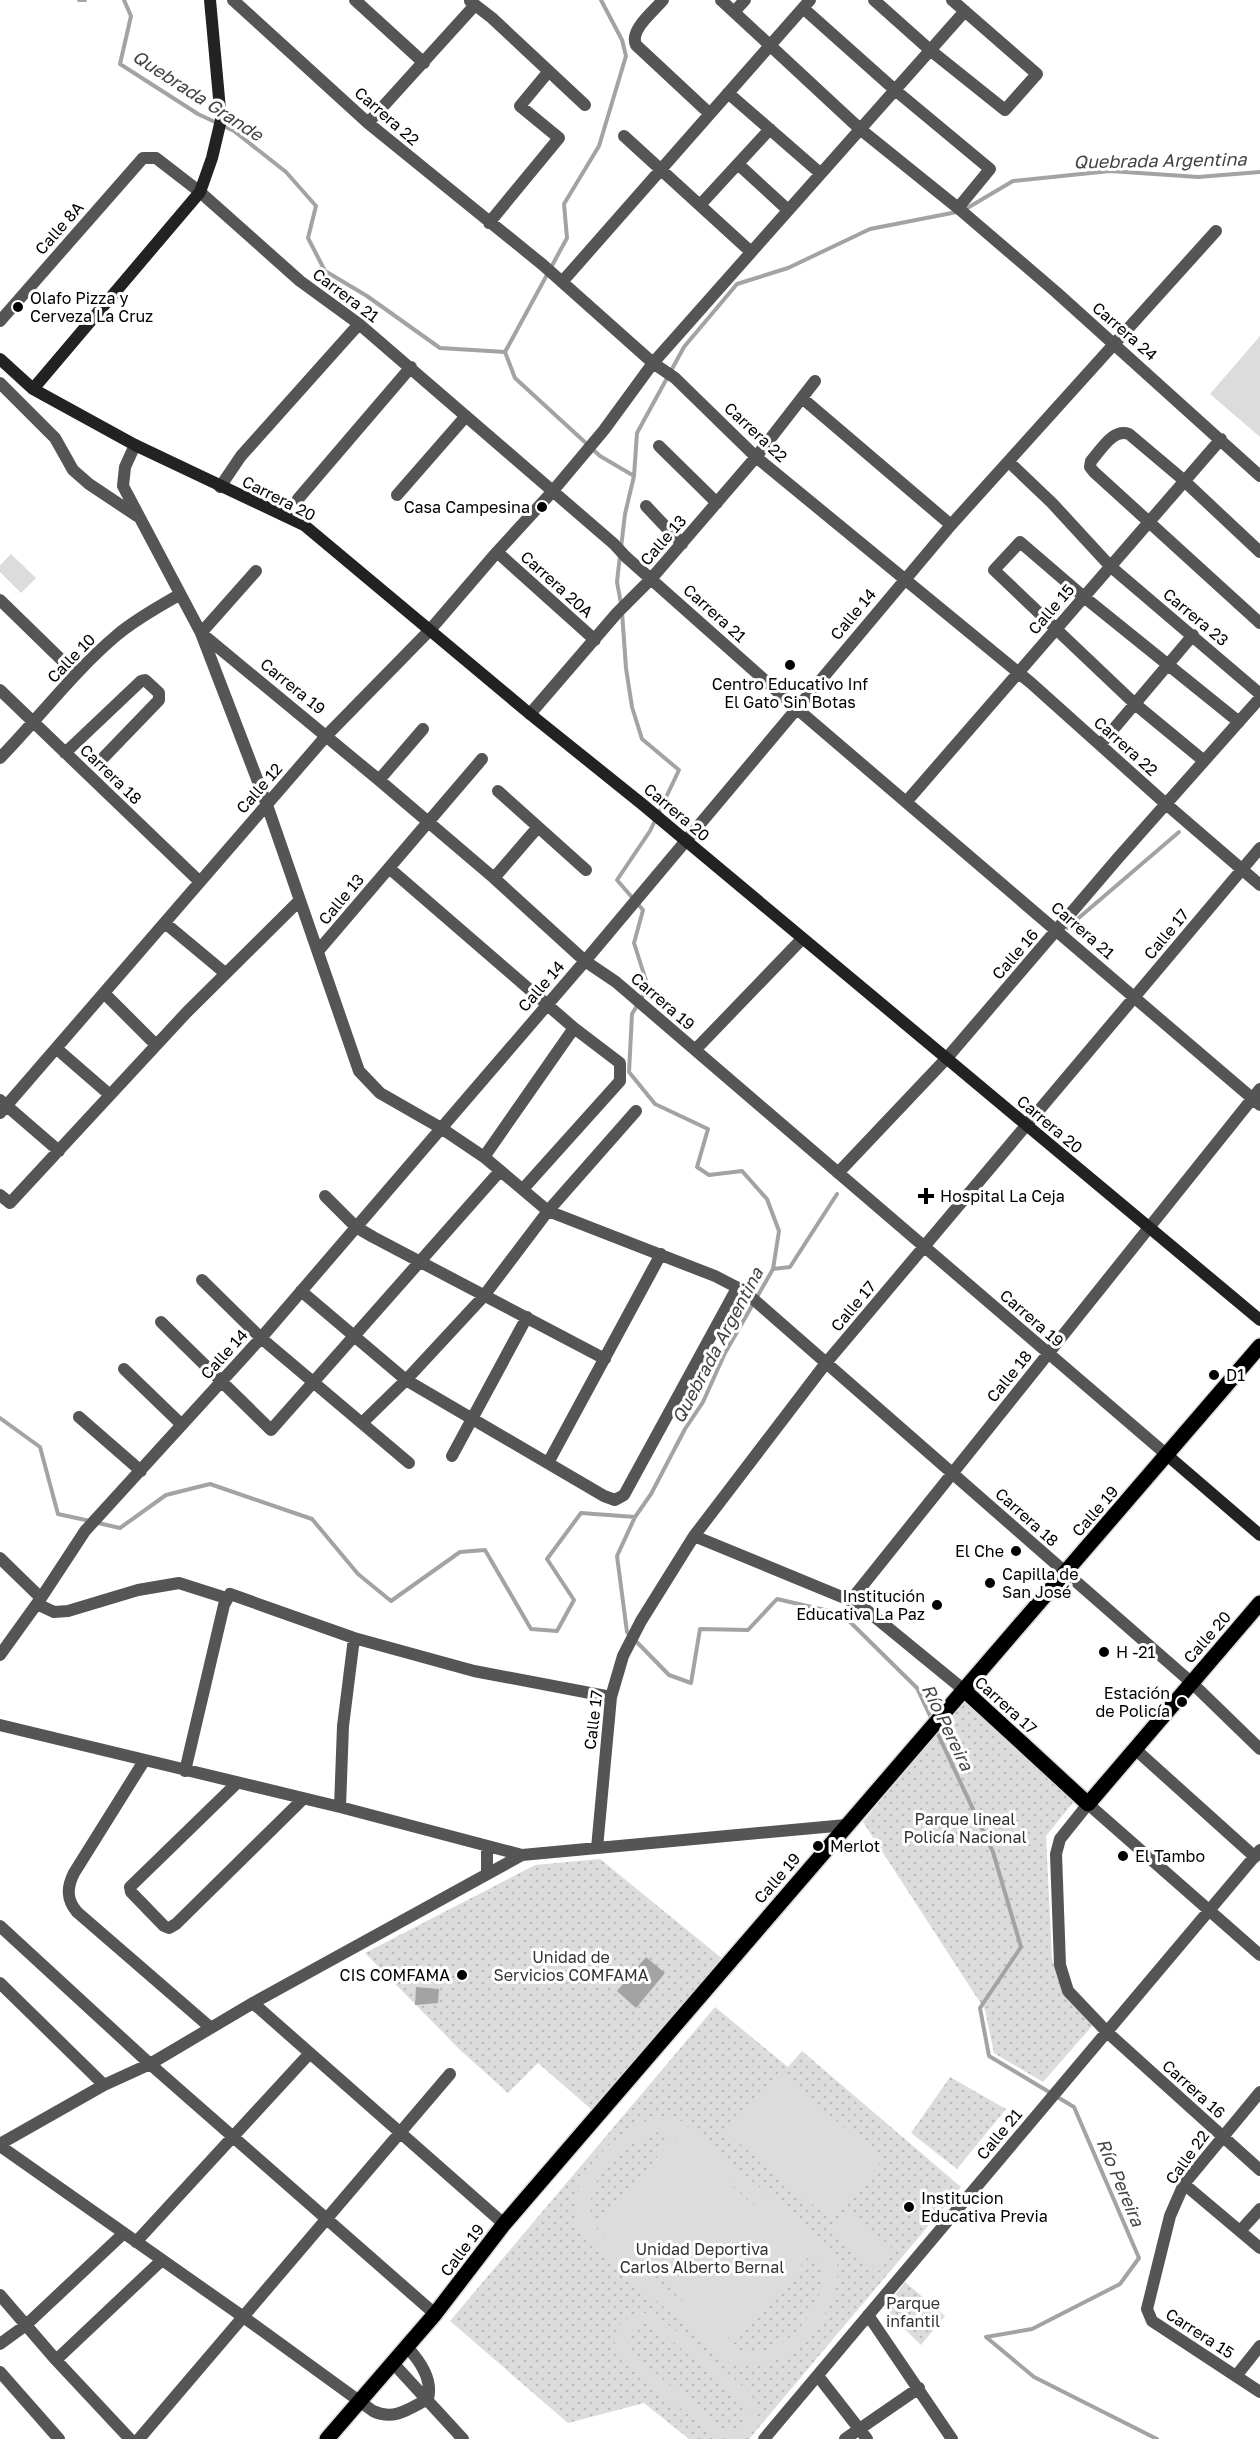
<svg xmlns="http://www.w3.org/2000/svg" width="1260" height="2439" viewBox="0 0 1260 2439" font-family="'Golos Text',sans-serif">
<defs>
<pattern id="park-dots" width="8" height="8" patternUnits="userSpaceOnUse" patternTransform="scale(1.5)"><rect width="8" height="8" fill="#dcdcdc"/><path d="M2 2h.1M6 6h.1" fill="none" stroke="#bbb" stroke-width="1.8" stroke-linecap="round"/></pattern>
</defs>
<rect width="100%" height="100%" fill="#fff"/>
<path fill="url(#park-dots)" d="M 966,1697 L 1076,1799 L 1046,1836 L 1052,1958 L 1064,1993 L 1093,2025 L 1043,2082 L 994,2053 L 985,2010 L 863,1822 Z
M 600,1859 L 724,1960 L 592,2110 L 538,2063 L 508,2093 L 460,2050 L 365,1953 L 535,1865 Z
M 715,2007 L 788,2067 L 802,2051 L 961,2187 L 749,2439 L 689,2439 L 644,2403 L 568,2423 L 450,2321 Z
M 950,2077 L 1006,2109 L 957,2169 L 911,2133 Z
M 905,2282 L 945,2316 L 921,2345 L 884,2309 Z"/>
<path fill="#dcdcdc" fill-rule="evenodd" d="M 1260,336 L 1260,437 L 1210,394 Z
M 11,554 L 36,578 L 21,593 L 0,572 L 0,565 Z
M 779,2072 L 882,2160 L 831,2220 L 727,2133 Z
M 659,2116 L 673,2117 L 681,2121 L 831,2248 C 862,2298 778,2392 726,2360 L 585,2240 C 549,2190 614,2129 659,2116 ZM 658,2132 L 676,2136 L 820,2261 C 835,2300 780,2367 739,2350 L 596,2228 C 574,2186 622,2143 658,2132 Z
M 674,2137 L 811,2254 L 735,2343 L 599,2226 Z
M 849,2212 L 896,2251 L 879,2271 L 832,2232 Z
M 639,2313 L 650,2313 L 660,2318 L 751,2393 L 758,2411 L 756,2423 L 749,2433 L 738,2439 L 717,2438 L 622,2361 C 607,2342 617,2319 639,2313 ZM 643,2323 L 656,2327 L 743,2402 L 747,2413 L 742,2426 L 731,2430 L 723,2429 L 632,2354 C 624,2341 628,2328 643,2323 Z"/>
<path fill="#a3a3a3" d="M 646,1957 L 665,1973 L 636,2008 L 617,1991 Z
M 416,1987 L 439,1989 L 438,2003 L 415,2005 Z"/>
<g fill="none" stroke-linecap="round" stroke-linejoin="round">
<path stroke="#a3a3a3" stroke-width="4" d="M 79,0 L 85,0
M 124,0 L 131,16 L 120,64 L 198,114 L 234,131 L 286,172 L 316,206 L 308,238 L 325,271 L 367,296 L 440,348 L 505,352
M 964,210 L 1013,181 L 1110,171 L 1198,177 L 1260,172
M 505,352 L 567,238 L 564,204 L 599,146 L 626,56 L 622,40 L 601,0
M 505,352 L 515,378 L 600,456 L 634,476
M 621,548 L 625,514 L 634,476 L 637,433 L 684,347 L 737,284 L 788,268 L 870,229 L 957,212
M 620,555 L 617,582 L 621,604
M 622,612 L 626,668 L 632,707 L 642,739 L 679,770 L 650,831 L 617,880 L 643,910 L 634,943 L 648,987 L 632,1014 L 629,1072 L 655,1104 L 708,1129 L 697,1167 L 709,1175 L 742,1171 L 767,1199 L 779,1231 L 773,1269 L 725,1353 L 703,1402 L 685,1429 L 651,1494 L 635,1517
M 1067,928 L 1179,832
M 773,1269 L 790,1267 L 837,1194
M 0,1418 L 40,1447 L 58,1514 L 90,1521
M 98,1523 L 120,1528 L 166,1495 L 210,1484 L 312,1519 L 358,1574 L 391,1601 L 460,1552 L 485,1550 L 531,1629 L 557,1631 L 574,1600 L 547,1559 L 581,1513 L 635,1517 L 617,1556 L 627,1632 L 669,1675 L 691,1683 L 700,1629 L 748,1630 L 777,1599 L 842,1614 L 917,1688 L 932,1720
M 936,1730 L 993,1852 L 1021,1947 L 980,2008 L 989,2056 L 1074,2107 L 1139,2258 L 1120,2284 L 1032,2329 L 986,2337 L 1034,2377 L 1157,2439"/>
<defs>
<path id="primary" d="M 964,1690 L 1088,1804 L 1260,1603
M 327,2439 L 435,2314 L 504,2224 L 1260,1346"/>
</defs>
<use href="#primary" stroke="#dbdbdb" stroke-width="18"/>
<path stroke="#555" stroke-width="12" d="M 233,0 L 368,123 L 543,265 L 653,363 L 675,378 L 756,457 L 1031,683 L 1166,804 L 1260,885
M 355,0 L 424,63
M 663,0 C 654,11 629,30 636,45 L 710,114
M 721,0 L 860,129 L 958,208 L 1056,292 L 1260,476
M 874,0 L 930,50 L 1005,110 L 1037,74 L 952,0
M 470,1 L 492,18 L 585,105
M 803,8 L 895,90 L 990,169 L 958,208
M 734,12 L 745,0
M 728,93 L 820,173
M 368,123 L 475,5
M 624,136 L 751,252
M 738,164 L 788,210
M 700,205 L 770,129
M 489,223 L 559,138 L 520,106 L 549,71
M 562,282 L 810,0
M 0,321 L 143,158 L 156,158 L 200,192 L 300,281 L 359,324 L 614,544 L 626,557 L 796,708 L 1260,1105
M 0,383 L 55,438 L 73,470 L 89,484 L 137,516
M 135,445 L 125,467 L 123,486 L 201,633 L 379,780 L 494,878 L 585,961 L 616,982 L 1167,1455
M 659,446 L 717,503
M 1009,462 L 1052,503 L 1110,566 L 1260,694
M 220,487 L 241,456 L 359,324
M 397,495 L 466,416
M 298,499 L 411,367
M 646,506 L 682,544
M 951,525 L 1216,231
M 497,552 L 595,640
M 1260,552 L 1180,477 L 1129,434 C 1113,428 1101,450 1091,461 L 1090,467 L 1094,472 L 1260,623
M 0,600 L 76,674
M 201,633 L 267,805 L 359,1071 L 380,1093 L 441,1128 L 484,1157 L 548,1211 L 715,1276 L 744,1291 L 1192,1683 L 1260,1749
M 201,633 L 256,571
M 0,690 L 199,881
M 530,714 L 617,613 L 651,579 L 756,457 L 815,381
M 1100,745 L 1193,635
M 65,753 L 141,681 L 145,680 L 159,693 L 159,700 L 104,757
M 0,758 C 39,718 74,671 117,635 C 136,619 158,607 179,595
M 1204,761 L 1135,704 L 994,570 L 1020,542 L 1084,597 L 1239,722
M 379,780 L 423,729
M 498,791 L 586,870
M 907,801 L 1221,439
M 389,868 L 574,1028 L 620,1063 L 620,1081 L 523,1189
M 494,878 L 538,827
M 165,923 L 225,973
M 318,951 L 482,759
M 104,993 L 156,1045
M 57,1049 L 110,1095
M 695,1050 L 802,939
M 0,1100 L 59,1151
M 0,1113 L 327,735 L 430,630 L 497,552 L 552,492 L 604,430 L 653,363 L 965,11
M 484,1157 L 574,1028
M 838,1173 L 946,1059 L 1118,858 L 1260,698
M 0,1195 L 10,1203 L 187,1012 L 300,900
M 325,1196 L 356,1227 L 373,1237 L 605,1359
M 202,1280 L 261,1338 L 409,1463
M 301,1291 L 406,1380 L 604,1496 L 615,1500 L 624,1495 L 737,1288
M 161,1322 L 271,1430 L 500,1171
M 124,1369 L 182,1425
M 79,1417 L 141,1471
M 362,1423 L 406,1380 L 483,1297 L 548,1211 L 636,1111
M 452,1456 L 527,1317
M 548,1463 L 661,1254
M 694,1536 L 859,1604 L 964,1690
M 0,1558 L 41,1598
M 851,1600 L 1260,1089
M 37,1604 L 54,1612 L 68,1611 L 138,1590 L 179,1583 L 226,1598
M 0,1655 L 41,1598 L 85,1531 L 261,1338 L 585,961 L 951,525 L 802,398
M 0,1725 L 340,1807 L 522,1855 L 846,1825
M 1135,1749 L 1255,1857
M 144,1761 L 74,1873 C 67,1887 66,1899 77,1912 L 211,2028
M 185,1771 L 224,1605 L 230,1594 L 354,1638 L 474,1671 L 611,1697
M 236,1784 L 130,1887 L 131,1892 L 164,1926 L 169,1928 L 176,1924 L 303,1799
M 340,1807 L 343,1726 L 354,1638
M 487,1846 L 487,1874
M 597,1848 L 611,1697 L 623,1656 L 641,1621 L 694,1536 L 826,1363 L 1260,848
M 0,1926 L 150,2064 L 435,2314
M 1260,1955 L 1088,1804 L 1060,1839 L 1056,1854 L 1060,1965 L 1068,1991 L 1107,2032 L 1260,2170
M 0,1983 L 104,2085
M 253,2003 L 504,2224
M 1260,2092 L 1184,2184 L 1170,2216 L 1147,2309 L 1152,2321 L 1260,2392
M 0,2144 L 104,2085 L 150,2064 L 253,2003 L 522,1855
M 0,2146 L 242,2316 L 373,2411 C 394,2421 409,2409 428,2399
M 1184,2184 L 1260,2248
M 1240,2231 L 1260,2209
M 136,2242 L 310,2053
M 0,2295 L 56,2360 L 130,2439
M 868,2315 L 952,2439
M 0,2344 L 26,2325 L 124,2233
M 407,2347 C 420,2361 433,2379 428,2399
M 56,2360 L 162,2260
M 393,2363 L 463,2439
M 0,2372 L 59,2439
M 818,2376 L 867,2439
M 1236,2376 L 1260,2346
M 139,2439 L 450,2074
M 764,2439 L 1260,1850
M 845,2439 L 919,2388"/>
<path stroke="#222" stroke-width="12" d="M 0,359 L 33,389 L 135,445 L 304,525 L 530,714 L 642,804 L 1260,1320
M 33,389 L 200,192 L 212,158 L 221,120 L 210,0
M 1167,1455 L 1260,1535"/>
<use href="#primary" stroke="#000" stroke-width="15"/>
</g>
<g fill="#000" stroke="#fff" stroke-width="2">
<circle cx="18" cy="307" r="6"/>
<circle cx="542" cy="507" r="6"/>
<circle cx="790" cy="665" r="6"/>
<path d="M923 1187h6v6h6v6h-6v6h-6v-6h-6v-6h6z"/>
<circle cx="1214" cy="1375" r="6"/>
<circle cx="1016" cy="1551" r="6"/>
<circle cx="990" cy="1583" r="6"/>
<circle cx="937" cy="1605" r="6"/>
<circle cx="1104" cy="1652" r="6"/>
<circle cx="1182" cy="1702" r="6"/>
<circle cx="818" cy="1846" r="6"/>
<circle cx="1123" cy="1856" r="6"/>
<circle cx="462" cy="1975" r="6"/>
<circle cx="909" cy="2207" r="6"/>
</g>
<g text-anchor="middle" dominant-baseline="central" stroke-width="6" stroke-linejoin="round" paint-order="stroke">
<g font-size="16" fill="#000" stroke="#fff">
<text transform="translate(387 116) rotate(41)">Carrera 22</text>
<text transform="translate(59 228) rotate(-49)">Calle 8A</text>
<text transform="translate(346 295) rotate(37)">Carrera 21</text>
<text transform="translate(1125 331) rotate(41)">Carrera 24</text>
<text transform="translate(756 432) rotate(43)">Carrera 22</text>
<text transform="translate(279 498) rotate(27)">Carrera 20</text>
<text transform="translate(663 540) rotate(-49)">Calle 13</text>
<text transform="translate(557 584) rotate(42)">Carrera 20A</text>
<text transform="translate(1051 609) rotate(-49)">Calle 15</text>
<text transform="translate(715 613) rotate(42)">Carrera 21</text>
<text transform="translate(853 614) rotate(-50)">Calle 14</text>
<text transform="translate(1196 617) rotate(40)">Carrera 23</text>
<text transform="translate(71 658) rotate(-46)">Calle 10</text>
<text transform="translate(293 686) rotate(39)">Carrera 19</text>
<text transform="translate(1126 746) rotate(42)">Carrera 22</text>
<text transform="translate(111 774) rotate(44)">Carrera 18</text>
<text transform="translate(259 788) rotate(-49)">Calle 12</text>
<text transform="translate(677 812) rotate(40)">Carrera 20</text>
<text transform="translate(341 899) rotate(-50)">Calle 13</text>
<text transform="translate(1083 930) rotate(41)">Carrera 21</text>
<text transform="translate(1166 934) rotate(-50)">Calle 17</text>
<text transform="translate(1015 954) rotate(-49)">Calle 16</text>
<text transform="translate(541 986) rotate(-49)">Calle 14</text>
<text transform="translate(663 1001) rotate(41)">Carrera 19</text>
<text transform="translate(1050 1124) rotate(40)">Carrera 20</text>
<text transform="translate(853 1306) rotate(-50)">Calle 17</text>
<text transform="translate(1032 1318) rotate(41)">Carrera 19</text>
<text transform="translate(224 1354) rotate(-48)">Calle 14</text>
<text transform="translate(1009 1376) rotate(-51)">Calle 18</text>
<text transform="translate(1095 1511) rotate(-49)">Calle 19</text>
<text transform="translate(1027 1517) rotate(42)">Carrera 18</text>
<text transform="translate(1207 1637) rotate(-49)">Calle 20</text>
<text transform="translate(1006 1705) rotate(42)">Carrera 17</text>
<text transform="translate(593 1720) rotate(-83)">Calle 17</text>
<text transform="translate(777 1878) rotate(-49)">Calle 19</text>
<text transform="translate(1194 2089) rotate(42)">Carrera 16</text>
<text transform="translate(999 2134) rotate(-50)">Calle 21</text>
<text transform="translate(1187 2157) rotate(-54)">Calle 22</text>
<text transform="translate(462 2250) rotate(-53)">Calle 19</text>
<text transform="translate(1200 2333) rotate(33)">Carrera 15</text>
</g>
<g font-size="16" fill="#000" stroke="#fff" text-anchor="start">
<text x="30" y="298">Olafo Pizza y<tspan x="30" dy="18">Cerveza La Cruz</tspan></text>
<text x="530" y="507" text-anchor="end">Casa Campesina</text>
<text x="790" y="684" text-anchor="middle">Centro Educativo Inf<tspan x="790" dy="18">El Gato Sin Botas</tspan></text>
<text x="940" y="1196">Hospital La Ceja</text>
<text x="1226" y="1375">D1</text>
<text x="1004" y="1551" text-anchor="end">El Che</text>
<text x="1002" y="1574">Capilla de<tspan x="1002" dy="18">San José</tspan></text>
<text x="925" y="1596" text-anchor="end">Institución<tspan x="925" dy="18">Educativa La Paz</tspan></text>
<text x="1116" y="1652">H -21</text>
<text x="1170" y="1693" text-anchor="end">Estación<tspan x="1170" dy="18">de Policía</tspan></text>
<text x="830" y="1846">Merlot</text>
<text x="1135" y="1856">El Tambo</text>
<text x="450" y="1975" text-anchor="end">CIS COMFAMA</text>
<text x="921" y="2198">Institucion<tspan x="921" dy="18">Educativa Previa</tspan></text>
</g>
<g font-size="16" fill="#333" stroke="#fff">
<text x="965" y="1819">Parque lineal<tspan x="965" dy="18">Policía Nacional</tspan></text>
<text x="571" y="1957">Unidad de<tspan x="571" dy="18">Servicios COMFAMA</tspan></text>
<text x="702" y="2249">Unidad Deportiva<tspan x="702" dy="18">Carlos Alberto Bernal</tspan></text>
<text x="913" y="2303">Parque<tspan x="913" dy="18">infantil</tspan></text>
</g>
<g font-size="18" font-style="italic" fill="#444" stroke="#fff">
<text transform="translate(198 95) rotate(33)">Quebrada Grande</text>
<text transform="translate(1160 160) rotate(-1)">Quebrada Argentina</text>
<text transform="translate(717 1345) rotate(-62)">Quebrada Argentina</text>
<text transform="translate(948 1727) rotate(64)">Río Pereira</text>
<text transform="translate(1121 2182) rotate(67)">Río Pereira</text>
</g>
</g>
</svg>
